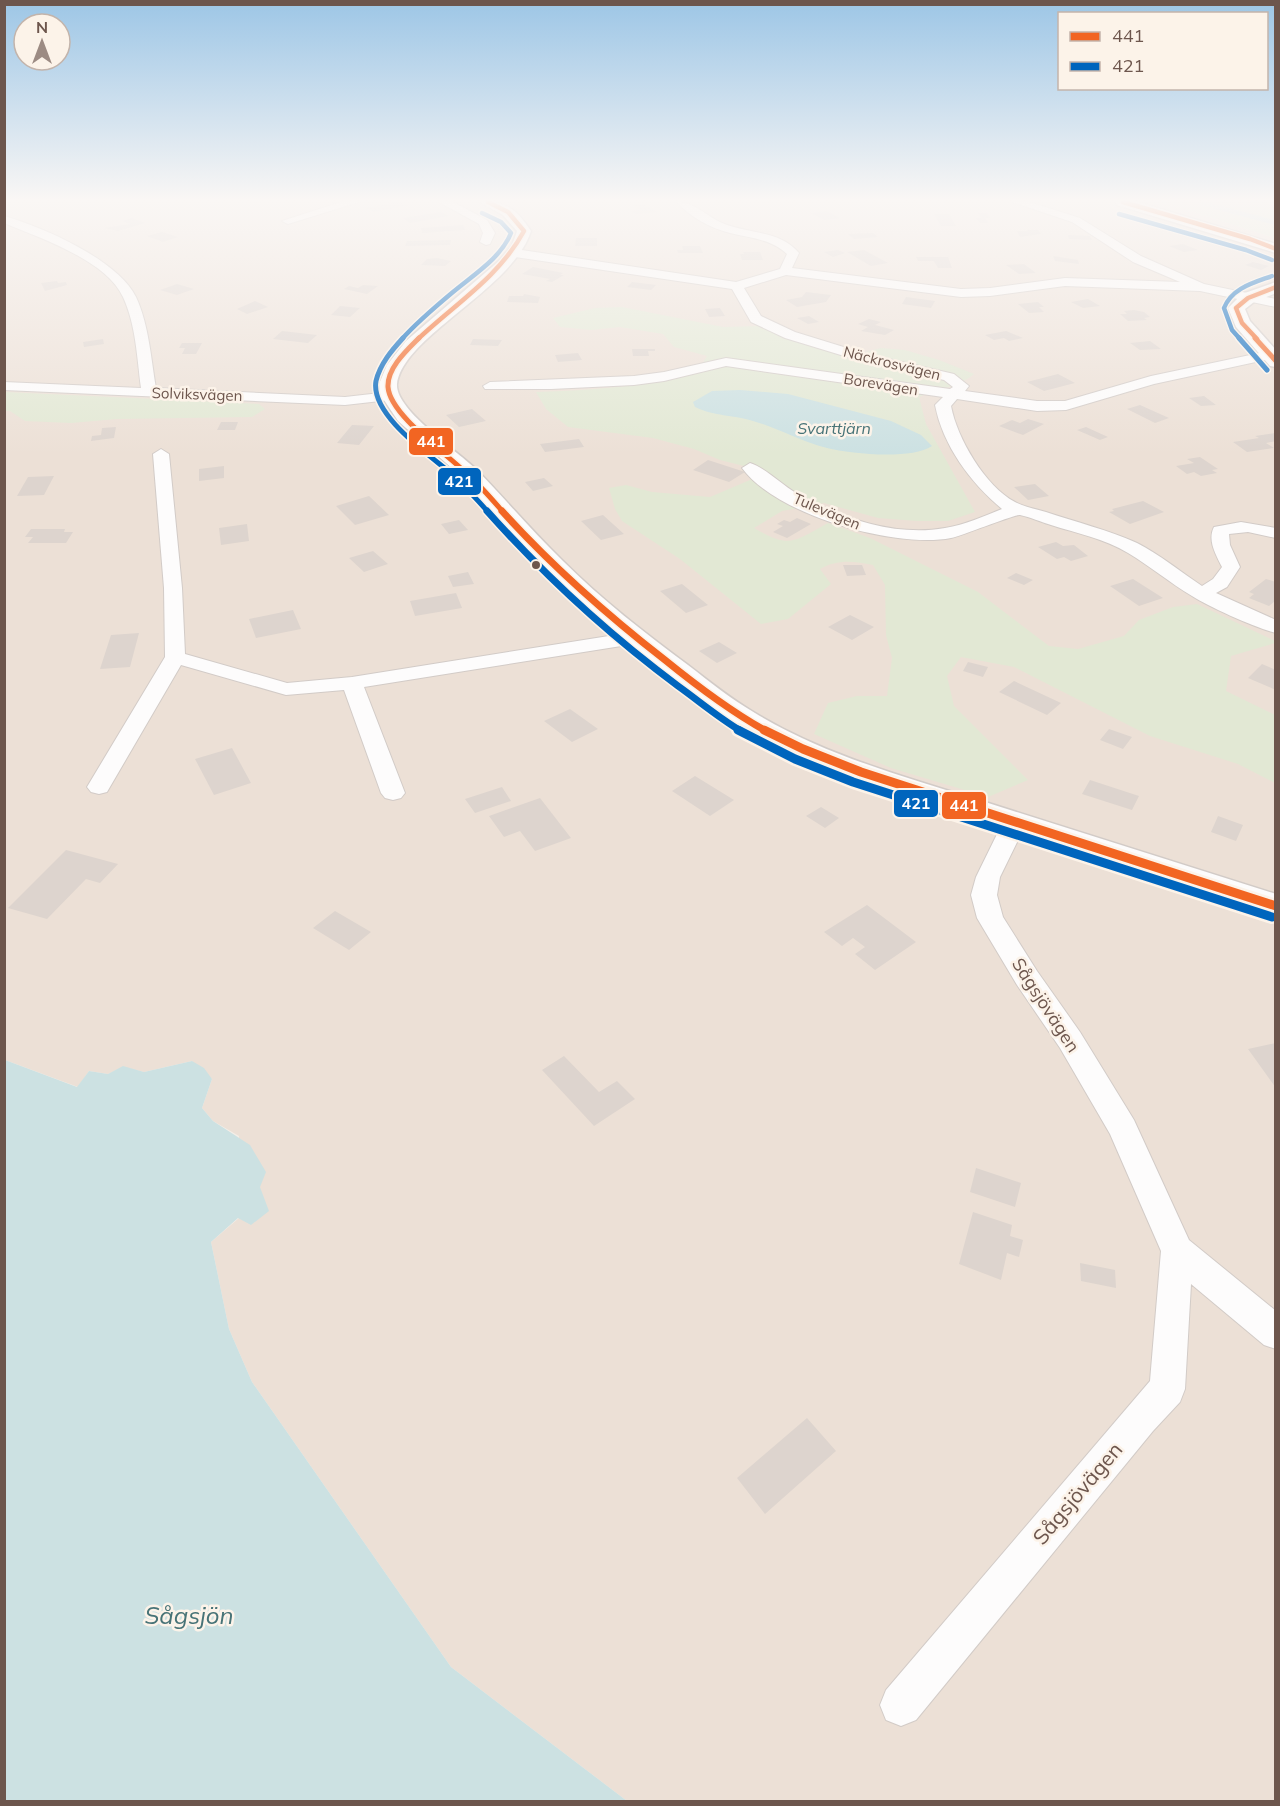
<svg xmlns="http://www.w3.org/2000/svg" width="1280" height="1806" viewBox="0 0 1280 1806" font-family="Mulish,sans-serif">
<rect width="100%" height="100%" fill="#f4eee8"/>
<path fill="#ece0d6" d="M 4,202 L 1162,202 L 1275,238 L 1275,1801 L 627,1801 L 451,1667 L 252,1382 L 229,1329 L 211,1242 L 239,1218 L 239,1136 L 213,1121 L 202,1108 L 212,1079 L 192,1061 L 144,1072 L 123,1067 L 108,1074 L 89,1071 L 78,1087 L 5,1060 Z"/>
<path fill="#e2e8d4" d="M 1162,202 L 1275,202 L 1275,238 Z
M 622,307 L 723,327 L 761,326 L 851,356 L 881,348 L 905,350 L 939,360 L 974,374 C 959,387 937,389 919,397 L 926,424 L 975,512 L 948,521 L 917,521 L 878,518 L 824,503 L 782,511 L 754,528 C 790,549 793,542 828,523 L 870,538 L 978,592 L 1049,646 L 1078,649 L 1124,636 L 1139,620 L 1173,607 L 1197,604 L 1275,641 L 1275,643 L 1231,656 L 1226,691 L 1275,715 L 1275,783 L 1238,764 L 1150,736 L 1014,667 L 961,657 L 947,676 L 954,706 L 1028,780 L 988,797 L 891,768 L 814,734 L 828,703 L 857,696 L 887,696 L 892,658 L 886,635 L 885,585 L 873,565 C 854,561 837,559 820,569 L 831,584 L 788,619 L 761,624 L 680,559 L 622,521 L 615,509 L 609,488 L 626,485 L 652,492 L 710,497 L 750,480 L 752,468 L 720,460 L 694,449 L 653,438 L 568,427 L 546,409 L 536,392 C 591,390 644,387 697,373 L 707,356 L 674,347 L 663,334 L 620,327 L 591,330 L 560,327 L 553,318 L 595,308 Z
M 5,392 L 259,404 L 265,409 L 252,417 L 117,419 L 71,423 L 25,421 L 10,411 L 5,411 Z"/>
<path fill="#cce1e2" d="M 740,390 L 788,394 L 891,421 L 921,435 L 932,446 C 911,460 852,454 827,448 C 802,442 778,428 753,421 C 730,414 717,417 695,407 L 693,402 L 712,391 Z
M 5,1060 L 77,1087 L 89,1071 L 108,1074 L 123,1066 L 144,1072 L 192,1061 L 204,1068 L 212,1079 L 202,1108 L 213,1121 L 250,1145 L 266,1172 L 260,1187 L 269,1211 L 251,1225 L 238,1218 L 211,1242 L 229,1329 L 252,1382 L 451,1667 L 627,1801 L 5,1801 Z"/>
<g fill="none" stroke-linecap="round" stroke-linejoin="round">
<path stroke="#cce1e2" stroke-width="4.5" d="M 1198,202 L 1276,223"/>
</g>
<path fill="#ddd4ce" d="M 397,202 L 409,205 L 374,212 L 366,208 Z
M 644,204 L 651,209 L 658,212 L 636,214 L 631,211 L 640,210 L 633,205 Z
M 826,211 L 840,218 L 824,220 L 811,213 Z
M 441,212 L 449,216 L 410,223 L 403,218 Z
M 978,213 L 987,213 L 990,218 L 985,218 L 988,223 L 980,223 L 976,218 L 981,218 Z
M 934,214 L 949,214 L 956,226 L 941,226 Z
M 132,218 L 145,223 L 118,231 L 104,228 L 130,224 L 122,221 Z
M 463,225 L 465,230 L 422,233 L 421,228 Z
M 1027,230 L 1038,230 L 1041,234 L 1020,237 L 1017,231 L 1028,231 Z
M 162,232 L 178,237 L 163,242 L 147,236 Z
M 873,233 L 878,237 L 854,239 L 848,234 Z
M 1068,235 L 1090,236 L 1092,240 L 1069,239 Z
M 576,238 L 597,238 L 597,246 L 575,246 Z
M 451,240 L 450,245 L 405,246 L 407,241 Z
M 1183,244 L 1198,250 L 1184,252 L 1169,246 Z
M 682,246 L 700,246 L 703,253 L 678,253 L 677,250 L 683,250 Z
M 838,250 L 845,253 L 833,257 L 824,252 Z
M 864,250 L 888,263 L 871,266 L 847,252 Z
M 743,252 L 760,252 L 763,260 L 742,260 L 740,254 L 744,254 Z
M 1053,256 L 1078,260 L 1079,264 L 1055,261 Z
M 916,257 L 948,257 L 952,268 L 938,268 L 934,261 L 918,261 Z
M 437,258 L 451,261 L 445,266 L 421,265 L 427,259 Z
M 1253,262 L 1269,266 L 1261,270 L 1245,265 Z
M 1024,264 L 1036,273 L 1019,274 L 1006,265 Z
M 533,267 L 563,273 L 560,275 L 564,275 L 552,282 L 546,281 L 550,279 L 522,274 Z
M 57,281 L 58,283 L 66,282 L 67,285 L 45,291 L 41,283 Z
M 632,282 L 656,285 L 651,290 L 627,287 Z
M 177,284 L 194,289 L 177,295 L 160,290 Z
M 363,285 L 378,286 L 367,294 L 344,289 L 349,286 L 358,288 Z
M 806,292 L 831,295 L 826,302 L 797,307 L 786,300 L 802,297 Z
M 524,294 L 540,297 L 538,303 L 507,302 L 509,296 L 523,296 Z
M 906,297 L 935,301 L 931,308 L 902,304 Z
M 1088,299 L 1100,306 L 1083,308 L 1071,302 Z
M 255,301 L 268,307 L 247,314 L 237,309 Z
M 1038,302 L 1044,307 L 1039,307 L 1044,312 L 1029,313 L 1018,304 Z
M 340,306 L 360,308 L 350,317 L 331,315 Z
M 720,308 L 725,316 L 709,317 L 705,309 Z
M 1134,310 L 1144,312 L 1150,317 L 1144,318 L 1147,320 L 1128,321 L 1120,314 L 1127,314 L 1124,311 Z
M 809,316 L 819,322 L 808,324 L 797,318 Z
M 869,319 L 881,322 L 875,325 L 894,330 L 885,335 L 861,331 L 868,327 L 858,324 Z
M 282,331 L 317,335 L 308,343 L 273,339 Z
M 1006,331 L 1023,338 L 1009,341 L 1004,338 L 994,340 L 985,335 Z
M 103,339 L 104,344 L 84,347 L 83,342 Z
M 473,339 L 502,340 L 498,346 L 470,345 Z
M 1150,341 L 1161,349 L 1140,350 L 1130,343 Z
M 182,343 L 202,343 L 196,354 L 182,354 L 185,348 L 179,348 Z
M 632,349 L 655,349 L 655,351 L 648,351 L 649,356 L 633,356 Z
M 578,353 L 582,360 L 558,362 L 555,355 Z
M 1058,374 L 1075,383 L 1044,391 L 1027,382 Z
M 1204,396 L 1216,405 L 1201,406 L 1189,398 Z
M 1140,405 L 1169,418 L 1155,423 L 1127,409 Z
M 472,409 L 486,421 L 459,427 L 446,415 Z
M 1028,419 L 1044,424 L 1023,435 L 999,426 L 1012,420 L 1020,423 Z
M 221,422 L 238,422 L 235,430 L 217,430 Z
M 352,425 L 374,426 L 359,445 L 337,443 Z
M 116,427 L 114,438 L 91,441 L 92,436 L 101,435 L 102,428 Z
M 1086,427 L 1108,437 L 1100,440 L 1077,430 Z
M 1276,433 L 1276,441 L 1266,443 L 1274,448 L 1247,452 L 1233,442 L 1259,438 L 1255,436 Z
M 579,439 L 584,447 L 545,452 L 540,444 Z
M 1200,457 L 1218,469 L 1212,470 L 1217,473 L 1201,476 L 1194,472 L 1187,474 L 1176,466 L 1194,463 L 1187,459 Z
M 708,460 L 745,472 L 729,482 L 693,470 Z
M 224,466 L 224,478 L 199,481 L 199,469 Z
M 54,476 L 44,495 L 17,496 L 28,477 Z
M 544,478 L 553,486 L 533,491 L 525,482 Z
M 1035,484 L 1049,496 L 1028,500 L 1014,487 Z
M 369,496 L 389,515 L 355,525 L 336,506 Z
M 1143,501 L 1164,512 L 1130,524 L 1109,512 L 1114,511 L 1112,509 Z
M 603,515 L 624,534 L 601,540 L 581,521 Z
M 797,518 L 811,524 L 787,538 L 773,532 L 783,526 L 777,524 L 784,520 L 790,522 Z
M 459,520 L 468,530 L 449,534 L 441,524 Z
M 247,524 L 249,541 L 221,545 L 219,528 Z
M 31,529 L 65,529 L 64,532 L 73,532 L 66,543 L 28,543 L 33,537 L 25,537 Z
M 1056,542 L 1063,546 L 1074,545 L 1088,556 L 1071,561 L 1064,557 L 1057,559 L 1038,547 Z
M 373,551 L 388,564 L 364,572 L 349,558 Z
M 843,565 L 862,565 L 866,575 L 847,576 Z
M 468,572 L 474,584 L 453,587 L 448,576 Z
M 1016,573 L 1033,580 L 1024,585 L 1007,578 Z
M 1133,579 L 1163,598 L 1139,606 L 1110,586 Z
M 1266,579 L 1276,582 L 1276,600 L 1269,606 L 1249,598 L 1254,594 L 1249,592 Z
M 682,584 L 708,605 L 686,613 L 660,591 Z
M 456,593 L 462,608 L 415,616 L 410,601 Z
M 293,610 L 301,629 L 256,638 L 249,619 Z
M 850,615 L 874,627 L 852,640 L 828,627 Z
M 139,633 L 130,667 L 100,669 L 111,635 Z
M 719,642 L 737,653 L 717,663 L 699,651 Z
M 968,662 L 988,667 L 983,677 L 963,671 Z
M 1262,664 L 1276,670 L 1276,690 L 1248,678 Z
M 1014,681 L 1061,703 L 1047,715 L 999,692 Z
M 570,709 L 598,729 L 572,742 L 544,721 Z
M 1109,729 L 1132,737 L 1123,749 L 1100,740 Z
M 232,748 L 251,783 L 214,795 L 195,759 Z
M 695,776 L 734,800 L 710,816 L 672,791 Z
M 1090,780 L 1139,796 L 1132,810 L 1082,794 Z
M 502,787 L 511,801 L 475,813 L 465,799 Z
M 540,798 L 571,838 L 535,851 L 520,831 L 504,837 L 489,816 Z
M 821,807 L 839,818 L 825,828 L 806,816 Z
M 1218,816 L 1243,825 L 1236,841 L 1211,832 Z
M 66,850 L 118,864 L 100,883 L 86,879 L 47,919 L 8,908 Z
M 867,905 L 916,942 L 875,970 L 855,954 L 865,947 L 853,938 L 842,946 L 824,932 Z
M 335,911 L 371,932 L 349,950 L 313,928 Z
M 1276,1043 L 1276,1088 L 1248,1049 Z
M 564,1056 L 599,1092 L 617,1081 L 635,1099 L 594,1126 L 542,1070 Z
M 976,1168 L 1021,1183 L 1015,1207 L 970,1192 Z
M 973,1212 L 1012,1225 L 1010,1236 L 1023,1240 L 1019,1257 L 1007,1253 L 1001,1280 L 959,1264 Z
M 1080,1263 L 1115,1270 L 1116,1288 L 1081,1281 Z
M 807,1418 L 836,1451 L 765,1514 L 737,1478 Z"/>
<g fill="none" stroke-linecap="round" stroke-linejoin="round">
<defs>
<path id="minor" d="M 341,202 L 359,202 L 288,224 L 282,221 Z
M 439,202 L 453,202 L 487,220 L 495,233 L 490,244 L 486,245 L 480,242 L 483,233 L 479,224 Z
M 677,202 C 695,202 706,216 722,223 C 748,234 780,230 799,253 L 792,268 L 961,289 L 990,288 L 1065,278 L 1180,282 L 1133,262 L 1072,222 L 1012,202 L 1029,202 L 1080,218 L 1141,256 L 1204,284 L 1276,299 L 1276,307 L 1200,291 L 1065,286 L 990,296 L 961,297 L 786,275 L 744,288 L 761,316 L 795,332 L 863,353 L 954,374 L 969,386 L 965,391 L 1037,401 L 1065,401 L 1151,376 L 1269,351 L 1274,352 L 1274,358 L 1154,384 L 1066,410 L 1037,411 L 957,399 L 951,406 C 957,438 985,486 1015,502 C 1024,507 1036,509 1046,512 C 1076,522 1108,530 1137,543 C 1159,554 1181,572 1202,586 L 1213,579 L 1222,567 C 1216,555 1207,540 1214,527 L 1241,522 L 1276,528 L 1276,538 L 1248,532 L 1229,534 L 1230,545 L 1240,567 L 1227,587 L 1216,593 L 1276,620 L 1276,633 C 1256,628 1209,607 1192,596 C 1170,583 1150,566 1128,553 C 1105,539 1076,533 1051,525 C 1041,522 1030,517 1020,515 C 1015,514 964,535 951,538 C 896,549 776,515 742,468 L 750,463 C 764,467 782,485 796,493 C 839,518 895,537 945,528 C 965,525 984,516 1002,509 C 970,482 943,446 935,405 L 943,397 L 726,366 L 664,381 L 634,385 L 551,389 L 485,389 L 483,386 L 490,382 L 634,376 L 664,372 L 726,358 L 950,389 L 953,387 L 944,380 L 854,359 L 785,338 L 751,322 L 732,289 L 515,257 L 509,253 L 515,249 L 736,282 L 780,269 L 787,254 C 771,239 750,238 730,233 C 710,228 690,217 677,202 Z
M 4,216 C 43,227 118,260 136,297 C 149,325 151,359 156,388 L 345,397 L 389,392 L 396,396 L 389,400 L 345,405 L 4,390 L 4,382 L 141,388 C 137,358 136,325 123,297 C 106,260 40,238 4,223 Z
M 161,449 L 169,454 L 182,588 L 185,654 L 287,683 L 352,677 L 634,632 L 641,634 L 644,638 L 641,642 L 634,644 L 364,687 L 405,793 L 401,798 L 393,800 L 385,798 L 381,793 L 344,690 L 286,695 L 181,665 L 107,792 L 99,794 L 91,792 L 87,787 L 165,657 L 164,588 L 153,454 Z
M 1015,814 L 1023,816 L 1027,822 L 1000,877 L 997,895 L 1003,917 L 1037,971 L 1080,1032 L 1134,1120 L 1189,1240 L 1276,1311 L 1276,1349 L 1264,1345 L 1191,1284 L 1185,1389 L 1180,1402 L 1153,1431 L 916,1720 L 901,1726 L 886,1720 L 880,1705 L 886,1690 L 1150,1381 L 1161,1251 L 1110,1134 L 1060,1048 L 1017,985 L 977,918 L 971,895 L 976,877 L 1003,822 L 1007,816 Z"/>
<path id="tertiary" d="M 480,202 C 508,202 516,209 531,231 C 513,289 403,336 397,384 C 395,410 459,452 477,470 C 506,500 533,532 563,561 C 602,600 645,633 688,665 C 710,682 731,699 755,713 C 824,755 905,777 982,801 C 1080,832 1178,863 1276,894 L 1276,918 L 871,786 L 793,755 L 755,736 L 719,715 L 595,617 L 533,558 L 454,470 L 398,421 L 380,394 L 379,384 L 387,365 L 406,341 L 499,261 L 512,246 L 517,231 L 503,215 Z
M 1115,202 L 1138,202 L 1276,244 L 1276,253 L 1117,205 Z
M 1276,282 L 1276,293 L 1254,302 L 1245,309 L 1250,321 L 1276,350 L 1276,367 L 1270,366 L 1236,327 L 1228,308 L 1242,294 Z"/>
</defs>
<use href="#minor" stroke="#d2cbc7" stroke-width="2"/>
<use href="#tertiary" stroke="#d2cbc7" stroke-width="3"/>
<use href="#minor" fill="#fdfcfc" fill-rule="evenodd"/>
<use href="#tertiary" fill="#fdfcfc" fill-rule="evenodd"/>
<defs>
<path id="bus-1-far3" d="M 1123,202 L 1250,239 L 1276,249
M 418,339 C 455,304 499,277 524,231 L 508,212 L 488,202
M 1257,339 L 1242,323 L 1236,308 L 1248,298 L 1276,287"/>
<path id="bus-1-far2" d="M 419,338 C 407,350 387,368 388,387 C 390,415 446,453 465,472 C 479,484 491,498 503,512
M 1255,338 L 1276,361"/>
<path id="bus-1-far1" d="M 502,511 C 552,566 606,614 665,660 C 697,686 730,711 766,731"/>
<path id="bus-1" d="M 764,730 L 803,749 L 861,772 L 1276,906"/>
<path id="bus-2-far3" d="M 1119,214 L 1246,250 L 1272,260
M 402,339 C 417,322 435,307 453,292 C 473,275 501,258 511,233 L 501,222 L 482,213
M 1240,339 L 1232,330 L 1224,308 C 1232,288 1253,283 1272,276"/>
<path id="bus-2-far2" d="M 403,338 C 392,350 380,364 376,381 C 370,415 430,455 453,475 C 465,487 477,499 488,512
M 1239,338 L 1267,370"/>
<path id="bus-2-far1" d="M 487,511 C 545,576 608,634 678,686 C 699,701 719,718 741,731"/>
<path id="bus-2" d="M 738,730 L 795,759 L 853,782 L 1272,917"/>
</defs>
<use href="#bus-1-far3" stroke="#fcf3e9" stroke-width="7"/>
<use href="#bus-1-far2" stroke="#fcf3e9" stroke-width="8"/>
<use href="#bus-1-far1" stroke="#fcf3e9" stroke-width="10"/>
<use href="#bus-1" stroke="#fcf3e9" stroke-width="14"/>
<use href="#bus-2-far3" stroke="#fcf3e9" stroke-width="7"/>
<use href="#bus-2-far2" stroke="#fcf3e9" stroke-width="8"/>
<use href="#bus-2-far1" stroke="#fcf3e9" stroke-width="10"/>
<use href="#bus-2" stroke="#fcf3e9" stroke-width="14"/>
<use href="#bus-1-far3" stroke="#f26522" stroke-width="4.5"/>
<use href="#bus-1-far2" stroke="#f26522" stroke-width="5"/>
<use href="#bus-1-far1" stroke="#f26522" stroke-width="7"/>
<use href="#bus-1" stroke="#f26522" stroke-width="9"/>
<use href="#bus-2-far3" stroke="#0065bd" stroke-width="4.5"/>
<use href="#bus-2-far2" stroke="#0065bd" stroke-width="5"/>
<use href="#bus-2-far1" stroke="#0065bd" stroke-width="7"/>
<use href="#bus-2" stroke="#0065bd" stroke-width="9"/>
</g>
<linearGradient id="sky" x2="0" y2="1"><stop stop-color="#9dc6e6"/><stop offset="0.44" stop-color="#faf7f5"/><stop offset="1" stop-color="#faf7f5" stop-opacity="0"/></linearGradient>
<rect width="1280" height="455" fill="url(#sky)"/>
<circle fill="#6d564d" stroke="#fcf3e9" stroke-width="2" cx="536" cy="565" r="5"/>
<g text-anchor="middle" dominant-baseline="central" stroke-width="5" stroke-linejoin="round" paint-order="stroke">
<g font-size="15" fill="#6d564d" stroke="#fcf3e9">
<text transform="translate(892 363) rotate(14)">Näckrosvägen</text>
<text transform="translate(881 384) rotate(9)">Borevägen</text>
<text transform="translate(197 394) rotate(2)">Solviksvägen</text>
<text transform="translate(827 511) rotate(23)">Tulevägen</text>
</g>
<g font-size="16" font-style="italic" fill="#477377" stroke="#fcf3e9">
<text x="834" y="428">Svarttjärn</text>
</g>
<g font-size="18" fill="#6d564d" stroke="#fcf3e9">
<text transform="translate(1046 1005) rotate(57)">Sågsjövägen</text>
</g>
<g font-size="21" fill="#6d564d" stroke="#fcf3e9">
<text transform="translate(1077 1493) rotate(-50)">Sågsjövägen</text>
</g>
<g font-size="24" font-style="italic" fill="#477377" stroke="#fcf3e9">
<text x="189" y="1615">Sågsjön</text>
</g>
</g>
<g stroke="#fcf3e9" stroke-width="2">
<rect x="408" y="427" width="46" height="29" rx="6" fill="#f26522"/>
<rect x="437" y="467" width="45" height="29" rx="6" fill="#0065bd"/>
<rect x="893" y="789" width="46" height="29" rx="6" fill="#0065bd"/>
<rect x="941" y="791" width="46" height="29" rx="6" fill="#f26522"/>
</g>
<g font-size="16" text-anchor="middle" font-weight="bold" fill="#fff">
<text x="431" y="447">441</text>
<text x="459" y="487">421</text>
<text x="916" y="809">421</text>
<text x="964" y="811">441</text>
</g>
<rect width="1280" height="1806" fill="none" stroke="#6d564d" stroke-width="12"/>
<rect x="1058" y="12" width="210" height="78" fill="#fcf3e9" stroke="#c3b4ab" stroke-width="1.5"/>
<rect x="1070" y="32" width="30" height="9" fill="#f26522" stroke="#c3b4ab" stroke-width="1.5"/>
<text x="1112" y="42" font-size="18" fill="#6d564d">441</text>
<rect x="1070" y="62" width="30" height="9" fill="#0065bd" stroke="#c3b4ab" stroke-width="1.5"/>
<text x="1112" y="72" font-size="18" fill="#6d564d">421</text>
<g transform="translate(42 42)"><circle r="28" fill="#fcf3e9" stroke="#c3b4ab" stroke-width="1.5"/>
<path d="M0-4.5L10 22L0 15L-10 22Z" fill="#9c8b83"/>
<text y="-9" font-size="16" font-weight="bold" text-anchor="middle" fill="#6d564d">N</text>
</g>
</svg>
